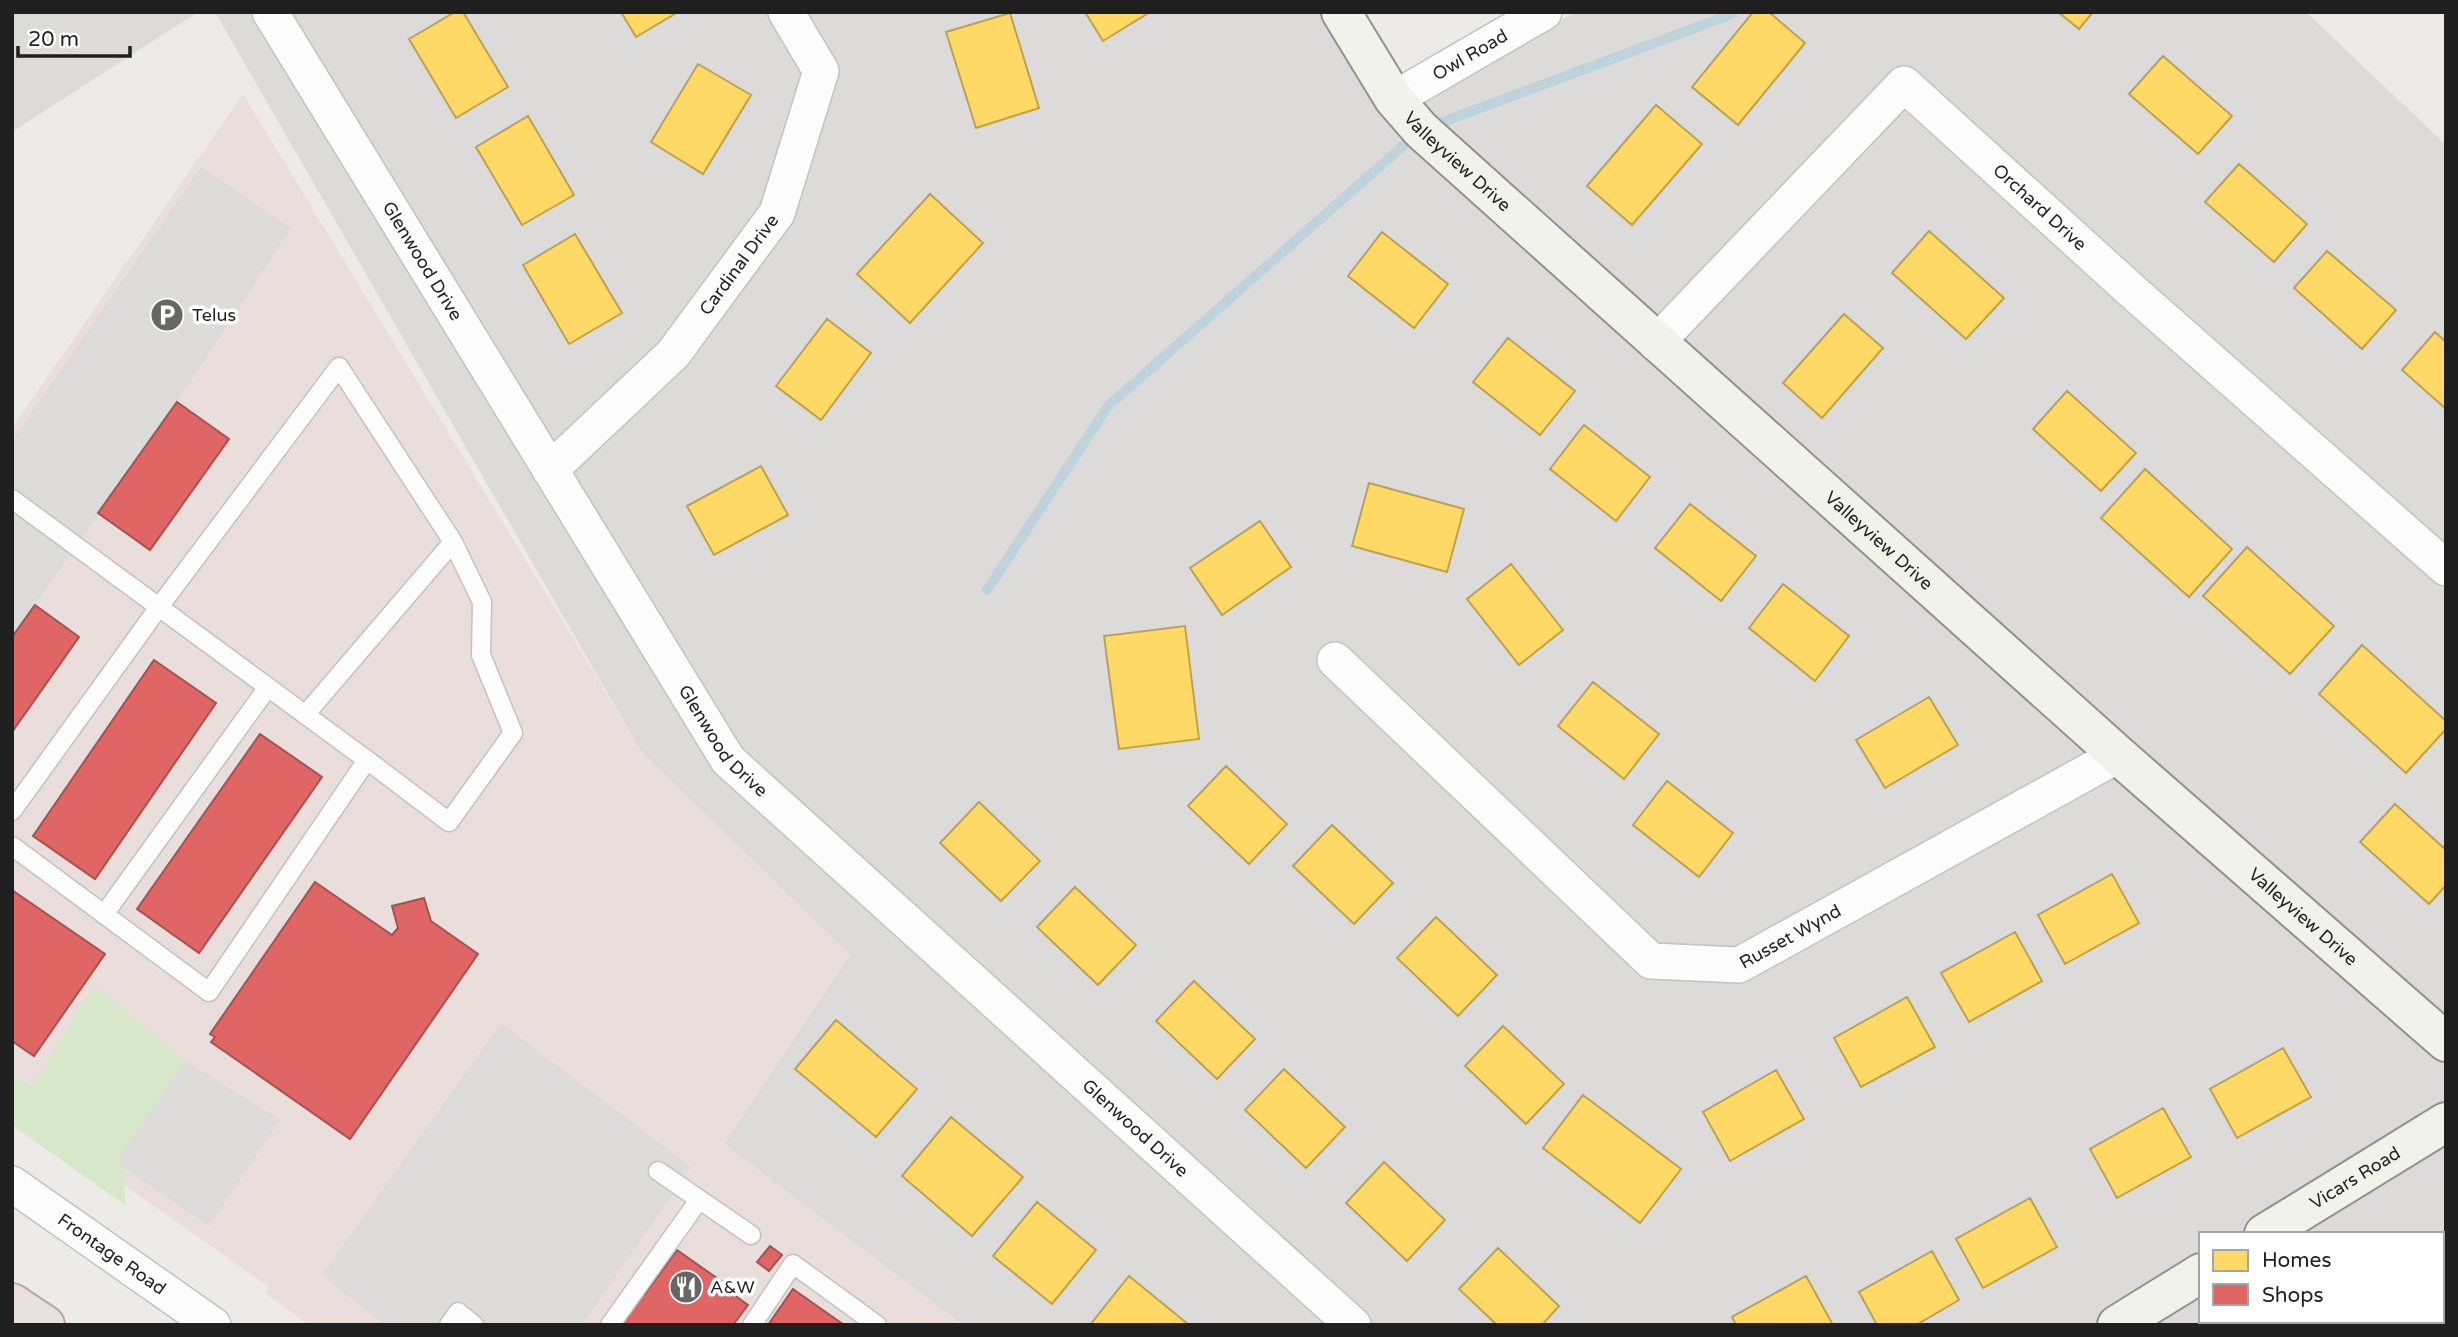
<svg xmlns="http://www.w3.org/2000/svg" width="2458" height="1337" viewBox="0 0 2458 1337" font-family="'Varela Round',sans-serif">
<rect width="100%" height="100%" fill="#ecebe8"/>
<path fill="#dcdbd9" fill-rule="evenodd" d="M 12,12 L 198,12 L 12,132 Z
M 215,12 L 1341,12 L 1394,98 L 1578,12 L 2306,12 L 2446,145 L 2446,1325 L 963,1325 L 724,1144 L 850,955 L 642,753 ZM 2201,1234 L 2442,1234 L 2442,1321 L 2201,1321 Z"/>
<path fill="#e9dedb" d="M 243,94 L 642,752 L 850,955 L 725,1144 L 963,1325 L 309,1325 L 265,1293 L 269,1287 L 12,1106 L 12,428 Z"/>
<path fill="#d7e7ca" d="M 94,985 L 186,1061 L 118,1158 L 124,1168 L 125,1205 L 12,1125 L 12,1074 L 32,1086 Z"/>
<path fill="#dddcdb" d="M 201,167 L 291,228 L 177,402 L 12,637 L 12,441 Z
M 501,1023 L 691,1167 L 582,1325 L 384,1325 L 322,1275 Z
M 186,1061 L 280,1120 L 209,1226 L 124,1168 L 118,1158 Z"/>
<path fill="#ffd966" stroke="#bca151" stroke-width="2" d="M 455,12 L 463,12 L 508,87 L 456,118 L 409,39 Z
M 621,12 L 678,12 L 636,37 Z
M 1085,12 L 1150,12 L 1103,41 Z
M 1753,12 L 1769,12 L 1805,43 L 1738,125 L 1692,87 Z
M 2058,12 L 2093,12 L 2079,29 Z
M 1010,13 L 1039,108 L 976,128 L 946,32 Z
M 2163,56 L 2232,116 L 2198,154 L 2129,94 Z
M 698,64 L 751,95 L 703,174 L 651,142 Z
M 1656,105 L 1702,144 L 1632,225 L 1587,186 Z
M 528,116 L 574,195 L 522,225 L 476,147 Z
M 2239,164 L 2307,224 L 2274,262 L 2205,202 Z
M 930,194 L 983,243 L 910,323 L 857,274 Z
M 1929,231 L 2004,298 L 1966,339 L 1892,273 Z
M 1382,232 L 1448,284 L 1414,328 L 1348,276 Z
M 575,234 L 622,313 L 569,344 L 523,265 Z
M 2327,251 L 2396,310 L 2362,349 L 2294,288 Z
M 1844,314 L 1883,348 L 1822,418 L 1783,383 Z
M 827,319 L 871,353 L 821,420 L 776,386 Z
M 2435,332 L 2446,342 L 2446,409 L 2402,370 Z
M 1508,338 L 1575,391 L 1540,435 L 1473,382 Z
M 2067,391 L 2136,453 L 2101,491 L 2033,429 Z
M 1584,425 L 1650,477 L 1616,521 L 1550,469 Z
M 761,466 L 788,515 L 714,555 L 687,506 Z
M 2145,469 L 2232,549 L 2189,597 L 2101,518 Z
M 1369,483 L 1464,509 L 1447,572 L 1352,546 Z
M 1690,504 L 1756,556 L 1721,601 L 1655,548 Z
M 1260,521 L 1291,567 L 1222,615 L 1190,568 Z
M 2247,547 L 2334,626 L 2290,674 L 2203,596 Z
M 1511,564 L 1563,630 L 1519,665 L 1467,599 Z
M 1783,584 L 1849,636 L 1815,681 L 1749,628 Z
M 1185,626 L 1199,739 L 1119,749 L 1104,636 Z
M 2362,645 L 2446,721 L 2446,729 L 2406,773 L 2319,694 Z
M 1593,682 L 1659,734 L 1624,779 L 1558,726 Z
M 1929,697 L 1958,745 L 1885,788 L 1856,740 Z
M 1226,766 L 1287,824 L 1249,864 L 1188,806 Z
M 1667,781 L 1733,833 L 1699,877 L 1633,825 Z
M 979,802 L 1040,861 L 1001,901 L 940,843 Z
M 2395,804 L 2446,850 L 2446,885 L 2429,904 L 2360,842 Z
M 1332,825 L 1393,883 L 1354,924 L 1293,866 Z
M 2112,874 L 2139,923 L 2065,964 L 2038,915 Z
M 1075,887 L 1136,945 L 1098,985 L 1037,927 Z
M 1436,917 L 1497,975 L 1458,1016 L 1397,958 Z
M 2015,932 L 2042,981 L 1969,1022 L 1941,973 Z
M 1194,981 L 1255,1039 L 1217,1079 L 1156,1021 Z
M 1907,997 L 1935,1047 L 1861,1087 L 1834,1038 Z
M 836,1020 L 917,1089 L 876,1137 L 795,1069 Z
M 1503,1026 L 1564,1084 L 1526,1124 L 1465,1066 Z
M 2283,1048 L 2311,1097 L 2237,1138 L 2210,1089 Z
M 1284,1069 L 1345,1127 L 1306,1168 L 1245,1110 Z
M 1776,1070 L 1804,1119 L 1730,1161 L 1703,1112 Z
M 1583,1095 L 1681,1169 L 1640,1223 L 1543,1148 Z
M 2163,1108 L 2191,1157 L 2117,1198 L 2090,1149 Z
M 951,1117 L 1023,1177 L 972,1236 L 902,1176 Z
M 1384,1162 L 1445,1220 L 1407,1261 L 1346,1203 Z
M 2030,1198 L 2057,1247 L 1983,1288 L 1956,1239 Z
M 1037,1202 L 1096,1250 L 1052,1304 L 993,1256 Z
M 2446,1241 L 2446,1291 L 2442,1285 L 2442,1243 Z
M 1498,1248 L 1559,1306 L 1542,1325 L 1497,1325 L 1459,1289 Z
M 1932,1251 L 1959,1300 L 1916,1325 L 1877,1325 L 1859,1292 Z
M 1129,1276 L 1189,1325 L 1090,1325 Z
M 1806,1276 L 1833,1325 L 1736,1325 L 1732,1317 Z
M 2351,1321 L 2414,1321 L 2408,1325 L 2352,1325 Z"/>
<path fill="#e06666" stroke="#a65151" stroke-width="2" d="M 177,402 L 229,439 L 150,550 L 98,513 Z
M 35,605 L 79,637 L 12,732 L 12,637 Z
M 154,660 L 216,703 L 95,879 L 33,836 Z
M 260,734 L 322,777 L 199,953 L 137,909 Z
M 315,882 L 392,935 L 398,928 L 392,906 L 424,898 L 431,921 L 478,954 L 350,1139 L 211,1042 L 215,1037 L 210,1034 Z
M 12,890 L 105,954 L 34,1056 L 12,1041 Z
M 770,1246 L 782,1255 L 769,1271 L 757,1262 Z
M 677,1250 L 721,1281 L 719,1284 L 748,1305 L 733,1325 L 623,1325 L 624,1323 L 619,1318 L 639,1289 L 645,1294 Z
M 793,1289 L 844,1325 L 768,1325 Z"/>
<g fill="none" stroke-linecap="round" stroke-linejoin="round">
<path stroke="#bfd3dc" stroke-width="10" d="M 987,590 L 1108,406 L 1421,130 L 1727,16 L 1733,12"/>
<defs>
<path id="lane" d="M 12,499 L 367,760 L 209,992 L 12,846
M 367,760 L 449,822 L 513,733 L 481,655 L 482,602 L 453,542
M 12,811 L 159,607 L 339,367 L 453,542 L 305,715
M 105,913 L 268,687
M 658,1171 L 751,1235
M 449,1325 L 458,1312 L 474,1325
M 610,1325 L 699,1200
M 752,1325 L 793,1264 L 877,1325"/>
<g id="street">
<path id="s1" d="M 270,12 L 728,760 L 1353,1325"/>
<path id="s2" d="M 1394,99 L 1544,12"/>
<path id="s3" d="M 1656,343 L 1904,84 L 2132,291 L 2446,568"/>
<path id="s4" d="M 550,470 L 673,354 L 777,213 L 821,71 L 786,12"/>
<path id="s5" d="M 1335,660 L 1651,961 L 1739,965 L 2118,755"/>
<path id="s6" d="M 12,1184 L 213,1325"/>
</g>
<g id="secondary">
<path id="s7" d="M 1341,12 L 1394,99 L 1421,130 L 2118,755 L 2446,1042"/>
<path id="s8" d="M 2264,1234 L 2446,1122"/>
<path d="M 2117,1325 L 2201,1273"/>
</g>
<path id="highway" d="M 12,1303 L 45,1325"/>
</defs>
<use href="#lane" stroke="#c2c2c0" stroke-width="21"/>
<use href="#street" stroke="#c2c2c0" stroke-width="38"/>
<use href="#secondary" stroke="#919482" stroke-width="42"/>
<use href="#highway" stroke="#bea2a8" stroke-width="42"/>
<use href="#lane" stroke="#fcfcfc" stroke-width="18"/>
<use href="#street" stroke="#fcfcfc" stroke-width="35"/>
<use href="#secondary" stroke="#f1f3eb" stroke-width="38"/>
<use href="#highway" stroke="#e9e0e0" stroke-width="38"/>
</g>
<defs>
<symbol id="parking-disc" viewBox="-11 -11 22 22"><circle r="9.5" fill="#676665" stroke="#fff"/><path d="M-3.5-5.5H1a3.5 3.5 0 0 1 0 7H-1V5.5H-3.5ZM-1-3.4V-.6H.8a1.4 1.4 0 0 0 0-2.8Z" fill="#fff"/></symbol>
<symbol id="restaurant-disc" viewBox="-11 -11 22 22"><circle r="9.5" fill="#676665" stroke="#fff"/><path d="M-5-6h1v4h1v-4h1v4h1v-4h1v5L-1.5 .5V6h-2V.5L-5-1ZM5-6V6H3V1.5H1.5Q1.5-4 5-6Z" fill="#fff"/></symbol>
</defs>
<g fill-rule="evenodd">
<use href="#parking-disc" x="148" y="296" width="38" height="38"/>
<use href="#restaurant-disc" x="667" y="1268" width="38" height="38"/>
</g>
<g text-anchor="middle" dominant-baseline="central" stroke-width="7" stroke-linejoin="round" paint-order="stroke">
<g font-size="18" fill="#1f1f1f" stroke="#fff">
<text stroke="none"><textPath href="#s2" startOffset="88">Owl Road</textPath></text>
<text stroke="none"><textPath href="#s7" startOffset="191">Valleyview Drive</textPath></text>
<text stroke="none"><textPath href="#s3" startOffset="542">Orchard Drive</textPath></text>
<text stroke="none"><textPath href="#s1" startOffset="292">Glenwood Drive</textPath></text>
<text stroke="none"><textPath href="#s4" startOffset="280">Cardinal Drive</textPath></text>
<text stroke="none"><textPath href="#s7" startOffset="758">Valleyview Drive</textPath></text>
<text stroke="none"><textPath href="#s1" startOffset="859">Glenwood Drive</textPath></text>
<text stroke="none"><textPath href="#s7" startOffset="1325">Valleyview Drive</textPath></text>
<text stroke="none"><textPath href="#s5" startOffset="583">Russet Wynd</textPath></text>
<text stroke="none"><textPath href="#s1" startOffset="1426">Glenwood Drive</textPath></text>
<text stroke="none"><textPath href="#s8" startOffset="107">Vicars Road</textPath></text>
<text stroke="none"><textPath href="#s6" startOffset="122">Frontage Road</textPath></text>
</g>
<g font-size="18" fill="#1f1f1f" stroke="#fff" text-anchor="start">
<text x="192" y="315">Telus</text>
<text x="710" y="1287">A&amp;W</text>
</g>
</g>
<rect width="2458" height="1337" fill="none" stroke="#1f1f1f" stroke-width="28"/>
<rect x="2199" y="1232" width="245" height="91" fill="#ffffff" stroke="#a5a5a5" stroke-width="2"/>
<rect x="2213" y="1250" width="35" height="21" fill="#ffd966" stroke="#a5a5a5" stroke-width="2"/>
<text x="2262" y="1267" font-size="21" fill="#1f1f1f">Homes</text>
<rect x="2213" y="1284" width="35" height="21" fill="#e06666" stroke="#a5a5a5" stroke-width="2"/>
<text x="2262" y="1302" font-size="21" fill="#1f1f1f">Shops</text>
<path d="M18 46v10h112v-10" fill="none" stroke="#1f1f1f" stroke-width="3.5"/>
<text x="28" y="46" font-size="21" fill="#1f1f1f" stroke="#ffffff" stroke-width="5" paint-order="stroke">20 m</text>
</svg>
